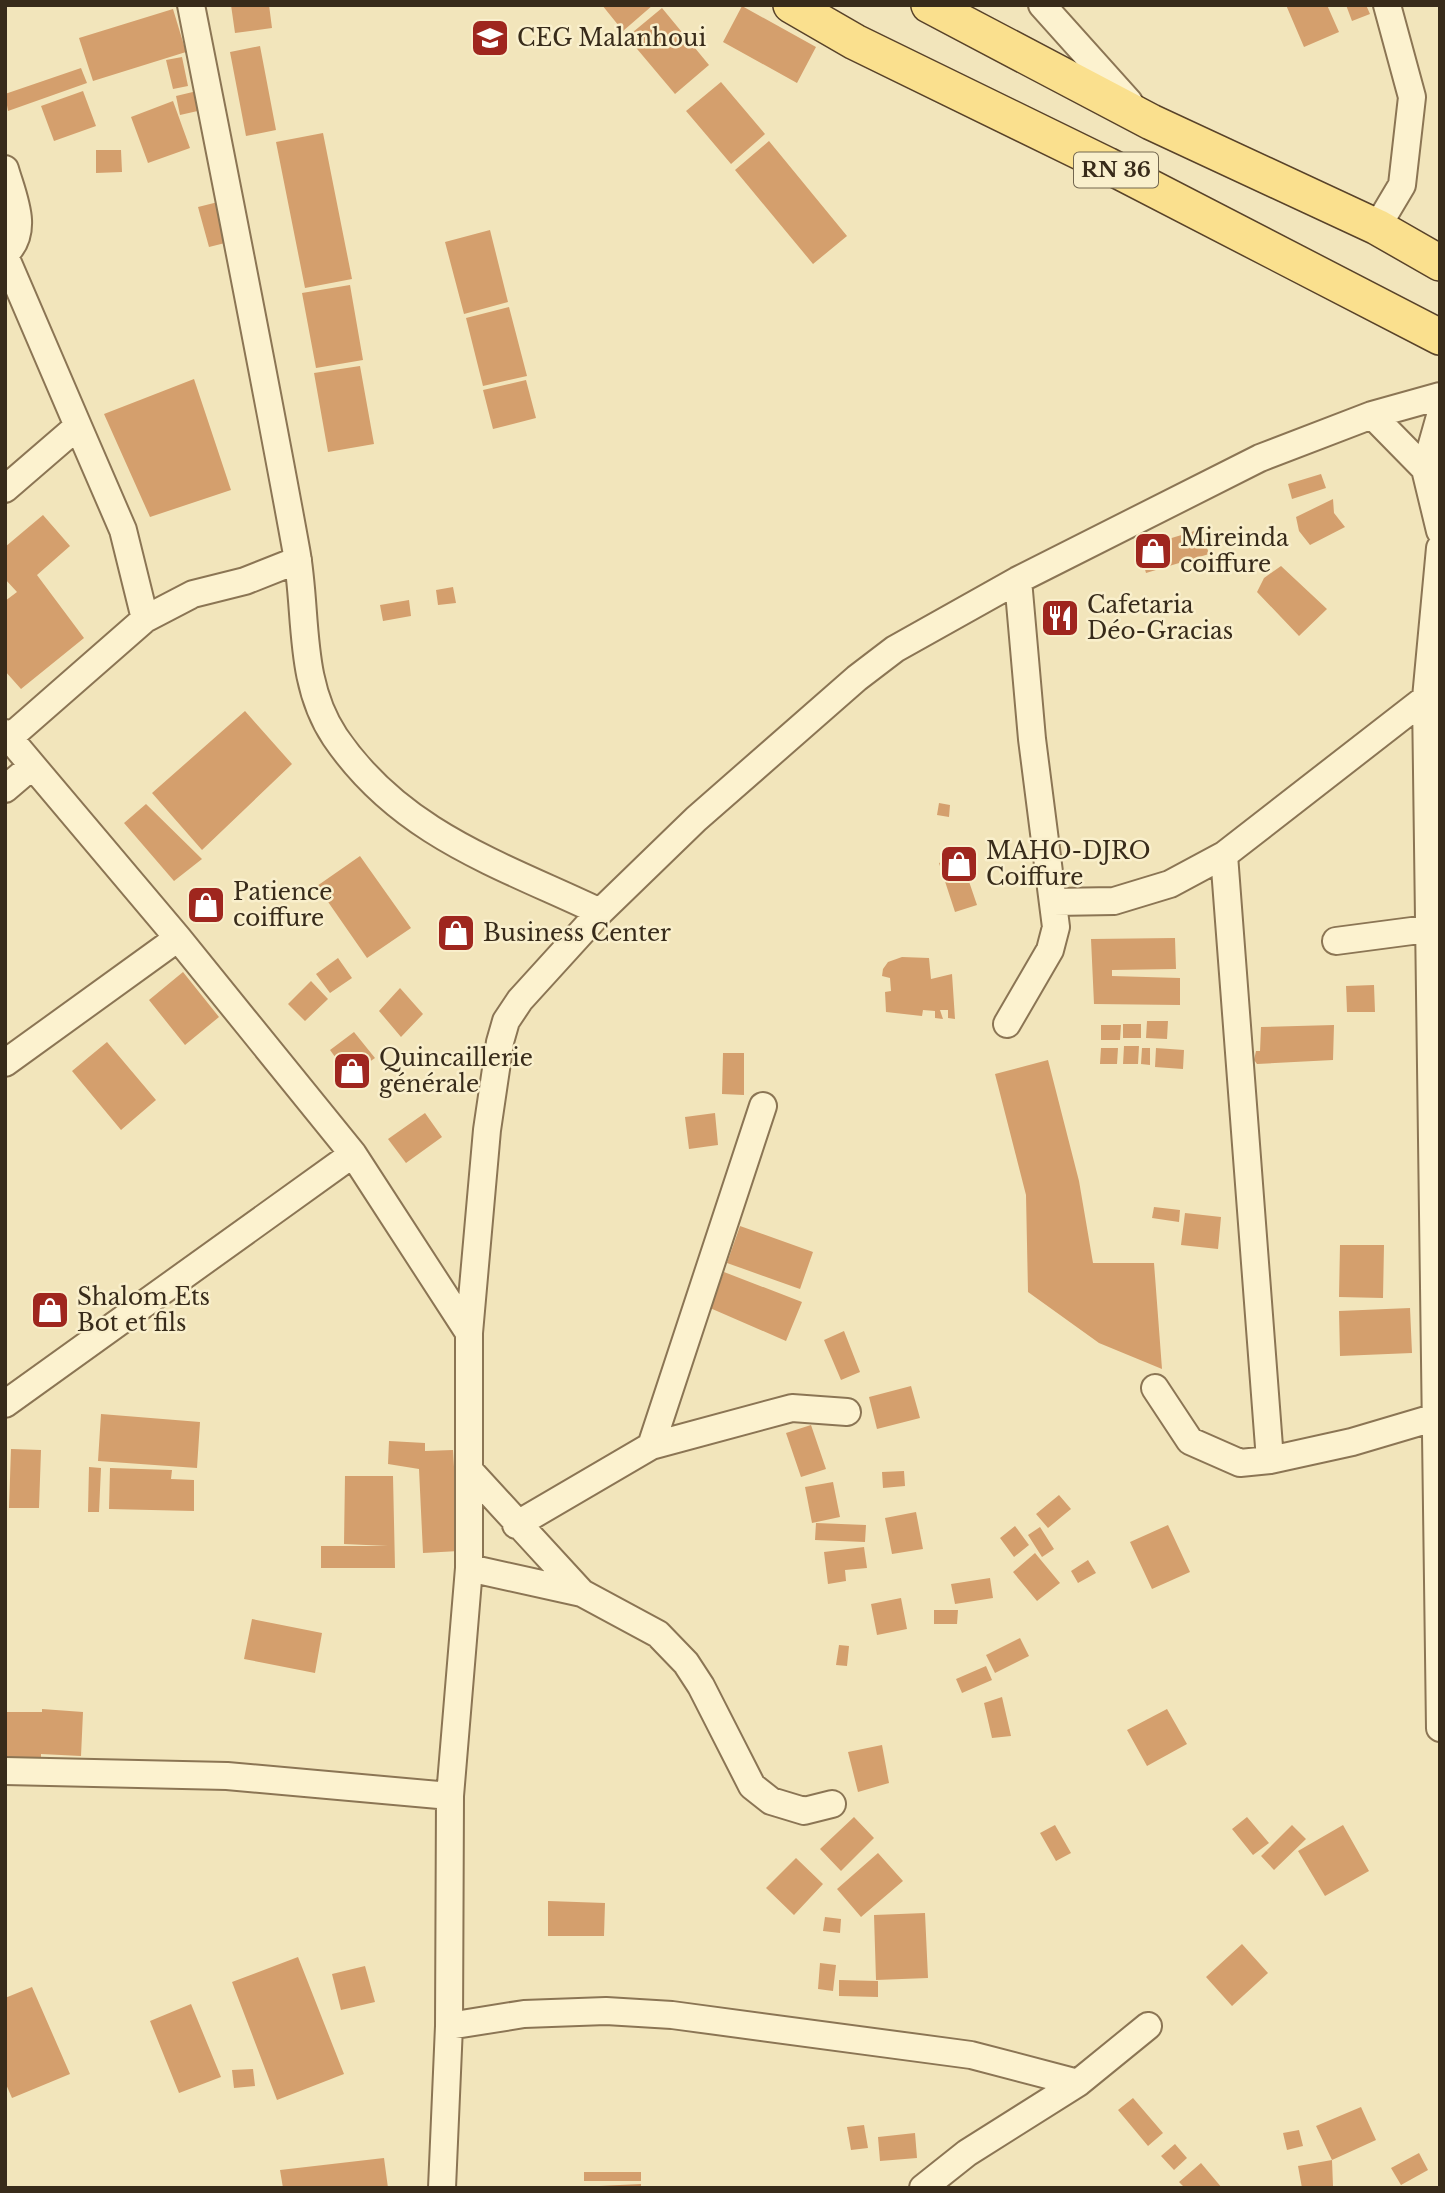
<svg xmlns="http://www.w3.org/2000/svg" width="1445" height="2193" viewBox="0 0 1445 2193" font-family="'Libre Baskerville',serif">
<rect width="100%" height="100%" fill="#f2e5bb"/>
<path fill="#d49f6d" d="M 231,5 L 269,5 L 272,28 L 235,33 Z
M 602,5 L 653,5 L 623,31 Z
M 1286,5 L 1327,5 L 1339,32 L 1304,47 Z
M 1346,5 L 1366,5 L 1370,14 L 1352,21 Z
M 742,6 L 816,47 L 797,83 L 723,42 Z
M 662,8 L 709,65 L 675,94 L 627,37 Z
M 173,9 L 186,52 L 93,81 L 79,38 Z
M 260,46 L 276,130 L 246,136 L 230,52 Z
M 182,57 L 188,86 L 173,89 L 166,60 Z
M 81,68 L 87,83 L 8,111 L 5,94 Z
M 721,82 L 765,134 L 731,164 L 686,111 Z
M 83,91 L 96,126 L 54,141 L 41,106 Z
M 197,91 L 202,110 L 180,115 L 176,96 Z
M 173,101 L 190,148 L 148,163 L 131,117 Z
M 323,133 L 352,279 L 305,288 L 276,142 Z
M 769,141 L 847,236 L 813,264 L 735,170 Z
M 96,150 L 121,150 L 122,172 L 96,173 Z
M 218,202 L 229,242 L 209,247 L 198,207 Z
M 490,230 L 508,302 L 464,314 L 445,242 Z
M 350,285 L 363,360 L 316,368 L 302,293 Z
M 509,307 L 527,376 L 483,386 L 466,318 Z
M 360,366 L 374,444 L 328,452 L 314,373 Z
M 194,379 L 231,490 L 150,517 L 104,414 Z
M 526,380 L 536,418 L 493,429 L 483,390 Z
M 1321,474 L 1326,488 L 1292,499 L 1288,484 Z
M 1333,499 L 1334,513 L 1345,527 L 1310,545 L 1299,531 L 1296,517 Z
M 43,515 L 70,546 L 37,575 L 84,638 L 21,689 L 5,671 L 5,601 L 17,592 L 5,579 L 5,547 Z
M 1201,529 L 1209,554 L 1146,573 L 1139,548 Z
M 1281,566 L 1327,609 L 1299,636 L 1257,592 L 1264,578 Z
M 453,587 L 456,603 L 438,605 L 436,590 Z
M 409,600 L 411,616 L 383,621 L 380,605 Z
M 245,711 L 292,764 L 202,850 L 152,793 Z
M 939,803 L 950,805 L 949,817 L 937,815 Z
M 146,804 L 202,859 L 174,881 L 124,823 Z
M 960,855 L 977,905 L 955,912 L 939,863 Z
M 360,856 L 411,928 L 367,958 L 317,886 Z
M 1175,938 L 1176,969 L 1112,970 L 1112,976 L 1180,978 L 1180,1005 L 1094,1004 L 1091,939 Z
M 902,957 L 929,958 L 931,979 L 952,974 L 955,1019 L 948,1018 L 948,1010 L 940,1010 L 943,1019 L 935,1018 L 935,1011 L 923,1010 L 922,1016 L 886,1012 L 885,992 L 891,991 L 890,978 L 882,976 L 883,969 L 888,962 Z
M 338,958 L 352,978 L 330,993 L 316,974 Z
M 183,972 L 219,1017 L 185,1045 L 149,1000 Z
M 311,981 L 328,999 L 305,1021 L 288,1004 Z
M 1374,985 L 1375,1012 L 1347,1012 L 1346,986 Z
M 400,988 L 423,1014 L 401,1037 L 379,1011 Z
M 1147,1021 L 1168,1021 L 1167,1039 L 1146,1038 Z
M 1123,1024 L 1141,1024 L 1141,1038 L 1123,1038 Z
M 1101,1025 L 1121,1025 L 1120,1040 L 1101,1040 Z
M 1334,1025 L 1333,1060 L 1257,1064 L 1254,1060 L 1256,1051 L 1260,1051 L 1261,1027 Z
M 354,1032 L 375,1058 L 349,1076 L 330,1050 Z
M 107,1042 L 156,1100 L 121,1130 L 72,1071 Z
M 1124,1046 L 1139,1046 L 1138,1064 L 1123,1064 Z
M 1101,1048 L 1118,1048 L 1117,1064 L 1100,1064 Z
M 1142,1048 L 1150,1048 L 1150,1065 L 1141,1064 Z
M 1156,1048 L 1184,1050 L 1183,1069 L 1155,1067 Z
M 723,1053 L 744,1053 L 744,1095 L 722,1094 Z
M 1048,1060 L 1079,1181 L 1093,1263 L 1154,1263 L 1162,1369 L 1099,1343 L 1028,1292 L 1026,1195 L 995,1074 Z
M 425,1113 L 442,1137 L 406,1163 L 388,1139 Z
M 715,1113 L 718,1145 L 689,1149 L 685,1117 Z
M 1154,1207 L 1180,1210 L 1179,1222 L 1152,1218 Z
M 1185,1213 L 1221,1217 L 1218,1249 L 1181,1245 Z
M 740,1226 L 813,1252 L 800,1289 L 727,1263 Z
M 1340,1245 L 1384,1245 L 1383,1298 L 1339,1297 Z
M 724,1272 L 802,1302 L 786,1341 L 710,1308 Z
M 1410,1308 L 1412,1353 L 1340,1356 L 1339,1311 Z
M 844,1331 L 860,1372 L 841,1380 L 824,1340 Z
M 911,1386 L 920,1418 L 877,1429 L 869,1397 Z
M 101,1414 L 200,1422 L 197,1468 L 98,1461 Z
M 811,1425 L 826,1469 L 801,1477 L 786,1433 Z
M 389,1441 L 425,1443 L 425,1451 L 453,1450 L 459,1551 L 423,1553 L 419,1469 L 388,1464 Z
M 11,1449 L 41,1450 L 39,1508 L 9,1508 Z
M 89,1467 L 101,1468 L 99,1512 L 88,1512 Z
M 110,1468 L 172,1470 L 171,1479 L 194,1480 L 194,1511 L 109,1509 Z
M 904,1471 L 905,1486 L 883,1488 L 882,1472 Z
M 345,1476 L 393,1476 L 395,1568 L 321,1568 L 321,1546 L 388,1546 L 344,1544 Z
M 833,1482 L 840,1517 L 812,1523 L 805,1487 Z
M 1059,1495 L 1071,1509 L 1048,1528 L 1036,1514 Z
M 916,1512 L 923,1549 L 892,1554 L 885,1518 Z
M 816,1523 L 866,1525 L 865,1542 L 815,1540 Z
M 1168,1525 L 1190,1572 L 1152,1589 L 1130,1542 Z
M 1015,1526 L 1029,1545 L 1014,1557 L 1000,1538 Z
M 1040,1527 L 1054,1549 L 1042,1557 L 1028,1535 Z
M 864,1547 L 867,1568 L 845,1570 L 846,1581 L 828,1584 L 824,1552 Z
M 1035,1553 L 1060,1583 L 1037,1601 L 1013,1572 Z
M 1088,1560 L 1096,1573 L 1078,1583 L 1071,1571 Z
M 990,1578 L 993,1598 L 955,1604 L 951,1584 Z
M 901,1598 L 907,1629 L 877,1635 L 871,1604 Z
M 934,1610 L 958,1610 L 957,1624 L 934,1624 Z
M 252,1619 L 322,1633 L 315,1673 L 244,1659 Z
M 1020,1638 L 1029,1656 L 995,1673 L 986,1655 Z
M 839,1645 L 849,1646 L 847,1666 L 836,1665 Z
M 986,1666 L 992,1680 L 962,1693 L 956,1679 Z
M 1002,1697 L 1011,1736 L 992,1738 L 984,1703 Z
M 42,1709 L 83,1712 L 81,1756 L 41,1754 L 41,1764 L 5,1763 L 5,1712 L 42,1712 Z
M 1167,1709 L 1187,1744 L 1147,1766 L 1127,1730 Z
M 882,1745 L 889,1783 L 858,1792 L 848,1752 Z
M 854,1817 L 874,1838 L 841,1871 L 820,1849 Z
M 1247,1817 L 1269,1843 L 1253,1855 L 1232,1829 Z
M 1055,1825 L 1071,1853 L 1056,1861 L 1040,1833 Z
M 1292,1825 L 1306,1839 L 1274,1870 L 1261,1856 Z
M 1343,1825 L 1369,1871 L 1325,1896 L 1298,1851 Z
M 878,1853 L 903,1881 L 861,1917 L 837,1889 Z
M 796,1858 L 823,1884 L 794,1915 L 766,1888 Z
M 548,1901 L 605,1903 L 604,1936 L 548,1936 Z
M 925,1913 L 928,1978 L 876,1980 L 874,1915 Z
M 825,1917 L 841,1919 L 840,1933 L 823,1931 Z
M 1242,1944 L 1268,1973 L 1232,2006 L 1206,1977 Z
M 298,1957 L 344,2074 L 277,2100 L 232,1982 Z
M 820,1963 L 836,1965 L 833,1991 L 818,1989 Z
M 365,1966 L 375,2002 L 341,2010 L 332,1974 Z
M 839,1980 L 878,1981 L 878,1997 L 839,1996 Z
M 32,1987 L 70,2074 L 12,2098 L 5,2082 L 5,1998 Z
M 191,2004 L 221,2077 L 179,2093 L 150,2021 Z
M 253,2069 L 255,2086 L 234,2088 L 232,2070 Z
M 1133,2098 L 1163,2133 L 1148,2146 L 1118,2110 Z
M 1361,2107 L 1376,2140 L 1332,2160 L 1316,2126 Z
M 864,2125 L 868,2148 L 851,2150 L 847,2127 Z
M 1299,2130 L 1303,2146 L 1287,2150 L 1283,2133 Z
M 915,2133 L 917,2158 L 880,2161 L 878,2137 Z
M 1175,2144 L 1187,2158 L 1174,2170 L 1161,2156 Z
M 1419,2153 L 1428,2170 L 1401,2185 L 1391,2168 Z
M 384,2158 L 388,2188 L 283,2188 L 280,2170 Z
M 1332,2160 L 1333,2186 L 1302,2188 L 1298,2166 Z
M 1201,2163 L 1222,2188 L 1185,2188 L 1179,2182 Z
M 584,2172 L 641,2172 L 641,2181 L 584,2181 Z
M 641,2184 L 641,2188 L 599,2188 L 599,2186 Z"/>
<g fill="none" stroke-linecap="round" stroke-linejoin="round">
<defs>
<path id="minor" d="M 191,5 C 227,187 263,368 296,549 C 308,613 297,680 335,737 C 401,834 499,864 600,912
M 1042,5 L 1129,102
M 5,169 C 13,197 30,231 5,254
M 1377,227 L 1402,185 L 1412,97 L 1387,5
M 5,256 L 78,426 L 5,489
M 1372,415 L 1425,469 L 1440,531
M 1425,469 L 1440,416
M 1440,548 L 1426,698 L 1440,1728
M 145,619 L 193,594 L 245,581 L 298,560
M 5,733 L 178,938 L 353,1154 L 469,1333
M 9,738 L 145,619 L 123,530 L 78,426
M 5,789 L 32,766
M 1224,855 L 1270,1460
M 1054,902 L 1114,901 L 1170,884 L 1224,855 L 1426,698 L 1436,705
M 1336,941 L 1427,929
M 1007,1024 L 1050,950 L 1056,927 L 1032,739 L 1018,580
M 5,1063 L 178,938
M 763,1106 L 651,1446 L 792,1408 L 847,1412
M 1155,1388 L 1190,1441 L 1240,1463 L 1270,1460 L 1352,1442 L 1433,1418
M 5,1404 L 353,1154
M 469,1470 L 582,1593 L 658,1634 L 686,1663 L 701,1686 L 752,1786 L 771,1801 L 804,1811 L 832,1804
M 516,1525 L 651,1446
M 469,1568 L 582,1593
M 5,1771 L 227,1776 L 450,1796
M 449,2026 L 524,2014 L 606,2011 L 672,2015 L 971,2055 L 1078,2083
M 442,2188 L 449,2026 L 450,1796 L 469,1568 L 469,1333 L 487,1130 L 500,1042 L 506,1021 L 520,1000 L 600,912 L 696,819 L 857,678 L 895,649 L 1018,580 L 1260,458 L 1372,415 L 1440,396
M 923,2188 L 967,2153 L 1078,2083 L 1148,2026"/>
<path id="major" d="M 791,5 L 855,42 L 1107,165 L 1440,337
M 929,5 L 1151,122 L 1377,227 L 1440,263"/>
</defs>
<use href="#minor" stroke="#8b7554" stroke-width="30"/>
<use href="#major" stroke="#584229" stroke-width="38"/>
<use href="#minor" stroke="#fcf2cf" stroke-width="26"/>
<use href="#major" stroke="#fae08e" stroke-width="35"/>
</g>
<defs>
<symbol id="school-square" viewBox="-11 -11 22 22"><rect x="-9" y="-9" width="18" height="18" rx="4" fill="#9f261e" stroke="#f9efcc"/><path d="M0-5L7-2L0 1L-7-2ZM-4 1L0 2.5L4 1V4Q0 6-4 4Z" fill="#fff"/></symbol>
<symbol id="shop-square" viewBox="-11 -11 22 22"><rect x="-9" y="-9" width="18" height="18" rx="4" fill="#9f261e" stroke="#f9efcc"/><path d="M-5-2.5h2.3a2.7 3.5 0 0 1 5.4 0H5L5.5 6h-11ZM-1.5-2.5h3a1.5 2.3 0 0 0-3 0Z" fill="#fff"/></symbol>
<symbol id="restaurant-square" viewBox="-11 -11 22 22"><rect x="-9" y="-9" width="18" height="18" rx="4" fill="#9f261e" stroke="#f9efcc"/><path d="M-5-6h1v4h1v-4h1v4h1v-4h1v5L-1.5 .5V6h-2V.5L-5-1ZM5-6V6H3V1.5H1.5Q1.5-4 5-6Z" fill="#fff"/></symbol>
</defs>
<g fill-rule="evenodd">
<use href="#school-square" x="468" y="16" width="44" height="44"/>
<use href="#shop-square" x="1131" y="529" width="44" height="44"/>
<use href="#restaurant-square" x="1038" y="596" width="44" height="44"/>
<use href="#shop-square" x="937" y="842" width="44" height="44"/>
<use href="#shop-square" x="184" y="883" width="44" height="44"/>
<use href="#shop-square" x="434" y="911" width="44" height="44"/>
<use href="#shop-square" x="330" y="1049" width="44" height="44"/>
<use href="#shop-square" x="28" y="1288" width="44" height="44"/>
</g>
<g text-anchor="middle" dominant-baseline="central" stroke-width="5" stroke-linejoin="round" paint-order="stroke">
<rect fill="#f9efcc" stroke="#72664f" stroke-width="2" x="1074" y="152.5" width="84" height="35" rx="5"/>
<g font-size="21" font-weight="bold" fill="#382b1a">
<text x="1116" y="170">RN 36</text>
</g>
<g font-size="23" fill="#382b1a" stroke="#f9efcc" text-anchor="start">
<text x="517" y="38">CEG Malanhoui</text>
<text x="1180" y="538">Mireinda<tspan x="1180" dy="26">coiffure</tspan></text>
<text x="1087" y="605">Cafetaria<tspan x="1087" dy="26">Déo-Gracias</tspan></text>
<text x="986" y="851">MAHO-DJRO<tspan x="986" dy="26">Coiffure</tspan></text>
<text x="233" y="892">Patience<tspan x="233" dy="26">coiffure</tspan></text>
<text x="483" y="933">Business Center</text>
<text x="379" y="1058">Quincaillerie<tspan x="379" dy="26">générale</tspan></text>
<text x="77" y="1297">Shalom Ets<tspan x="77" dy="26">Bot et fils</tspan></text>
</g>
</g>
<rect width="1445" height="2193" fill="none" stroke="#382b1a" stroke-width="14"/>
</svg>
